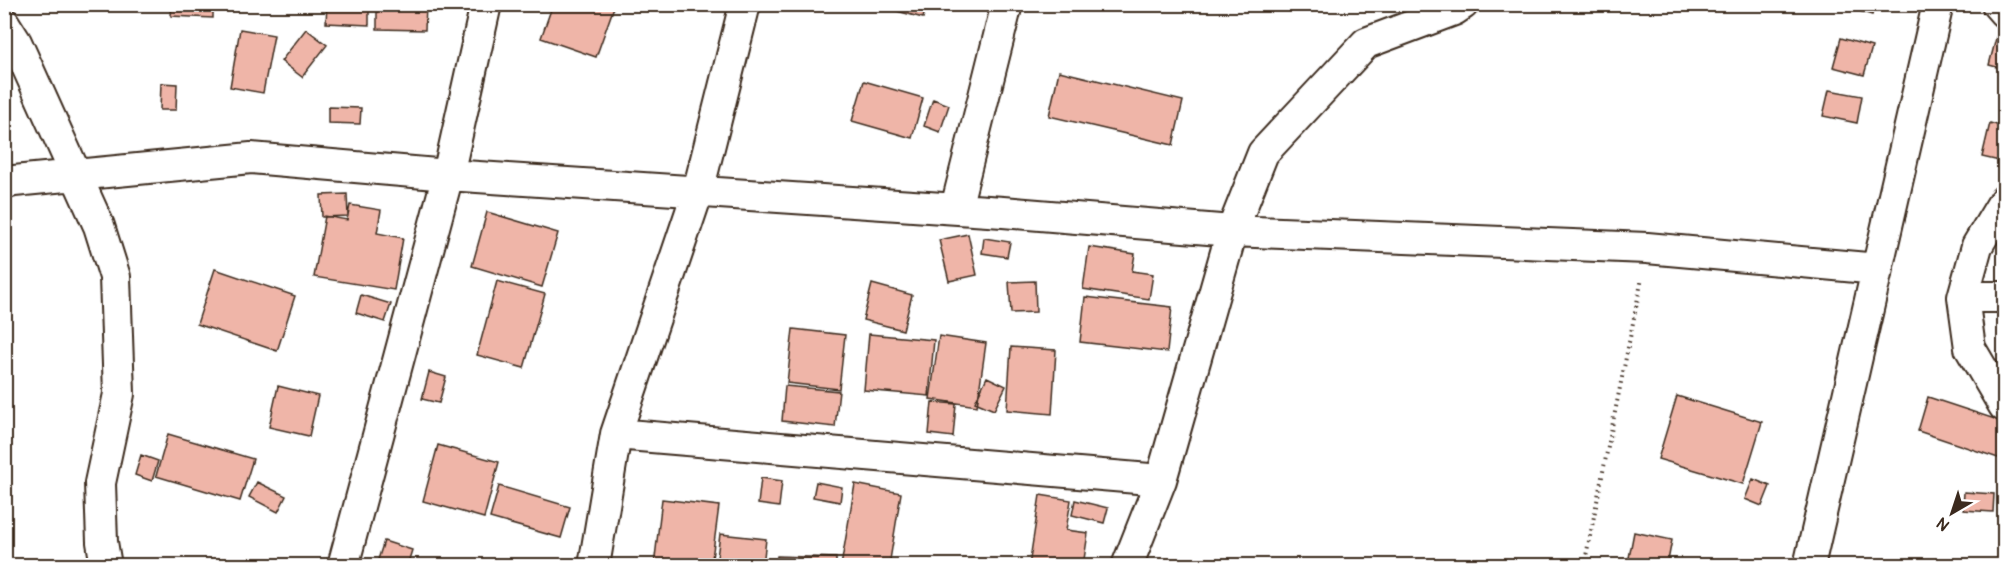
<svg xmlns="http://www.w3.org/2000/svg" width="2009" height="570" viewBox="0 0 2009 570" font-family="Pangolin,sans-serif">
<rect width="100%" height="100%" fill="#fff"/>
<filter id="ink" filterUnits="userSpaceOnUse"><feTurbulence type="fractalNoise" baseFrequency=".0167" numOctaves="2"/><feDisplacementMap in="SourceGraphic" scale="12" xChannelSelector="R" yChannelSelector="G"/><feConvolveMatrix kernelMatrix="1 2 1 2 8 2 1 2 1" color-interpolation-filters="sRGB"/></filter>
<g filter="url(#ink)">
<path fill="#efb5a8" stroke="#3b2a1e" stroke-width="1.5" d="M 172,4 L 213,4 L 213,18 L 171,16 Z
M 327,4 L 369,4 L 369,25 L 326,23 Z
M 377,4 L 426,4 L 425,30 L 377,29 Z
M 553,4 L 615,4 L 596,57 L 541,38 Z
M 883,4 L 927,4 L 923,18 L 882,7 Z
M 1837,4 L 1875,4 L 1872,15 Z
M 2000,23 L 2004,24 L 2004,69 L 1989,65 Z
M 240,29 L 274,35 L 263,93 L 230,87 Z
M 306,29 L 327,45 L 302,77 L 281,61 Z
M 1841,38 L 1872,47 L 1864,75 L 1833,67 Z
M 1059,71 L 1183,101 L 1173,145 L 1049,116 Z
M 864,81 L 923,98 L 912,138 L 852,121 Z
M 161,83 L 177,84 L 176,110 L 160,110 Z
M 1829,90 L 1862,96 L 1857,123 L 1823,116 Z
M 933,99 L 949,105 L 940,132 L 924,126 Z
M 328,107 L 361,108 L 360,124 L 328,123 Z
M 1990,123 L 2004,127 L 2004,162 L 1982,157 Z
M 347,194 L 348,216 L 322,217 L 321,195 Z
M 350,205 L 381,210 L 377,233 L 403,238 L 394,290 L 314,277 L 325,216 L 347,220 Z
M 487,212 L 558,233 L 542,287 L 472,266 Z
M 968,234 L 977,275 L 949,281 L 939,240 Z
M 984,238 L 1010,242 L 1007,257 L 982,253 Z
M 1089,247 L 1135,254 L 1132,271 L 1153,274 L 1149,299 L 1083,289 Z
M 215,269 L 295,296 L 277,351 L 197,324 Z
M 497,281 L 545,294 L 524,368 L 477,355 Z
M 1035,281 L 1036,312 L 1011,313 L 1009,282 Z
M 872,284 L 912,295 L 903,330 L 863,320 Z
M 361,295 L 391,304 L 385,322 L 356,313 Z
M 1085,297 L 1172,307 L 1167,352 L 1080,342 Z
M 793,329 L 845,335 L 839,389 L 787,383 Z
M 869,334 L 934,340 L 929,396 L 864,390 Z
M 939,336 L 986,343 L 977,406 L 930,399 Z
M 1011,347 L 1056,350 L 1052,414 L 1007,410 Z
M 429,372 L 446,377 L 439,403 L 422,399 Z
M 987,377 L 1006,386 L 994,410 L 975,402 Z
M 278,386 L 318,396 L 309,436 L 269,427 Z
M 785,386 L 839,391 L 835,427 L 782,421 Z
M 1677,396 L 1762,422 L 1743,484 L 1658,459 Z
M 1928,397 L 2004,422 L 2004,460 L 1918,431 Z
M 932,402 L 956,404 L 953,437 L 929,434 Z
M 168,434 L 253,459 L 240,501 L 156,476 Z
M 438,445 L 499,462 L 484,518 L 423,501 Z
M 141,455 L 158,461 L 152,481 L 135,475 Z
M 761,478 L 782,481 L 779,507 L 758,504 Z
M 1753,479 L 1770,486 L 1762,506 L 1745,499 Z
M 257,482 L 286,496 L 278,512 L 249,497 Z
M 816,482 L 842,487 L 840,502 L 813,497 Z
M 855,484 L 901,493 L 889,566 L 841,566 Z
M 499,486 L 570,507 L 561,538 L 490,518 Z
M 1964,492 L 1994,494 L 1993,512 L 1963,510 Z
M 1040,495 L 1071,500 L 1066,530 L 1088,533 L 1083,566 L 1029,566 Z
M 662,499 L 719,506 L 711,566 L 654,566 Z
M 1075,500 L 1108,508 L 1104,523 L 1072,515 Z
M 1634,532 L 1672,540 L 1667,566 L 1639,566 L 1628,563 Z
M 720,534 L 766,539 L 763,566 L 716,566 Z
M 384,541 L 412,550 L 407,566 L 376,566 Z
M 777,556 L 836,558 L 836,566 L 776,566 Z
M 927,562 L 956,566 L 927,566 Z"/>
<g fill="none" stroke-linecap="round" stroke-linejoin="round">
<defs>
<path id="minor" d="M 1997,4 L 2004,12
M 4,23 L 16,42 L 99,226 L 115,277 L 119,394 L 100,483 L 102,542 L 106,566
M 4,184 L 14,181 L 251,158 L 448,175 L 1003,212 L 1232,231 L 1647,248 L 1878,269
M 2004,201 L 1977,246 L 1963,297 L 1970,348 L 2004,406
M 956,208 L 1007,4
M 1963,297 L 2004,297
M 616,434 L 1161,480
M 343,566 L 448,175 L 486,4
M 594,566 L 616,434 L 698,191 L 745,4
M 1127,566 L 1161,480 L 1232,231 L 1263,153 L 1366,43 L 1454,10 L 1463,4
M 1809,566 L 1938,4"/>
</defs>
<use href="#minor" stroke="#3b2a1e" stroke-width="34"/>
<path stroke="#3b2a1e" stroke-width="4" stroke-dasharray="1.5 4.5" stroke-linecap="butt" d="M 1584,566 L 1642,278"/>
<use href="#minor" stroke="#fff" stroke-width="30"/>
</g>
</g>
<rect width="2009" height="570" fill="none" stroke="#fff" stroke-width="24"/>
<rect x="12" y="12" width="1985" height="546" fill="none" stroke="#3b2a1e" stroke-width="2" filter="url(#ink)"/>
<g transform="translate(1952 513) rotate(219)" stroke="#ffffff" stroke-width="4.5" paint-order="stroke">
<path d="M0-4.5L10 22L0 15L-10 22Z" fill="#3b2a1e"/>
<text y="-9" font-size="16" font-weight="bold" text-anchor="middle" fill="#3b2a1e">N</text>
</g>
</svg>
